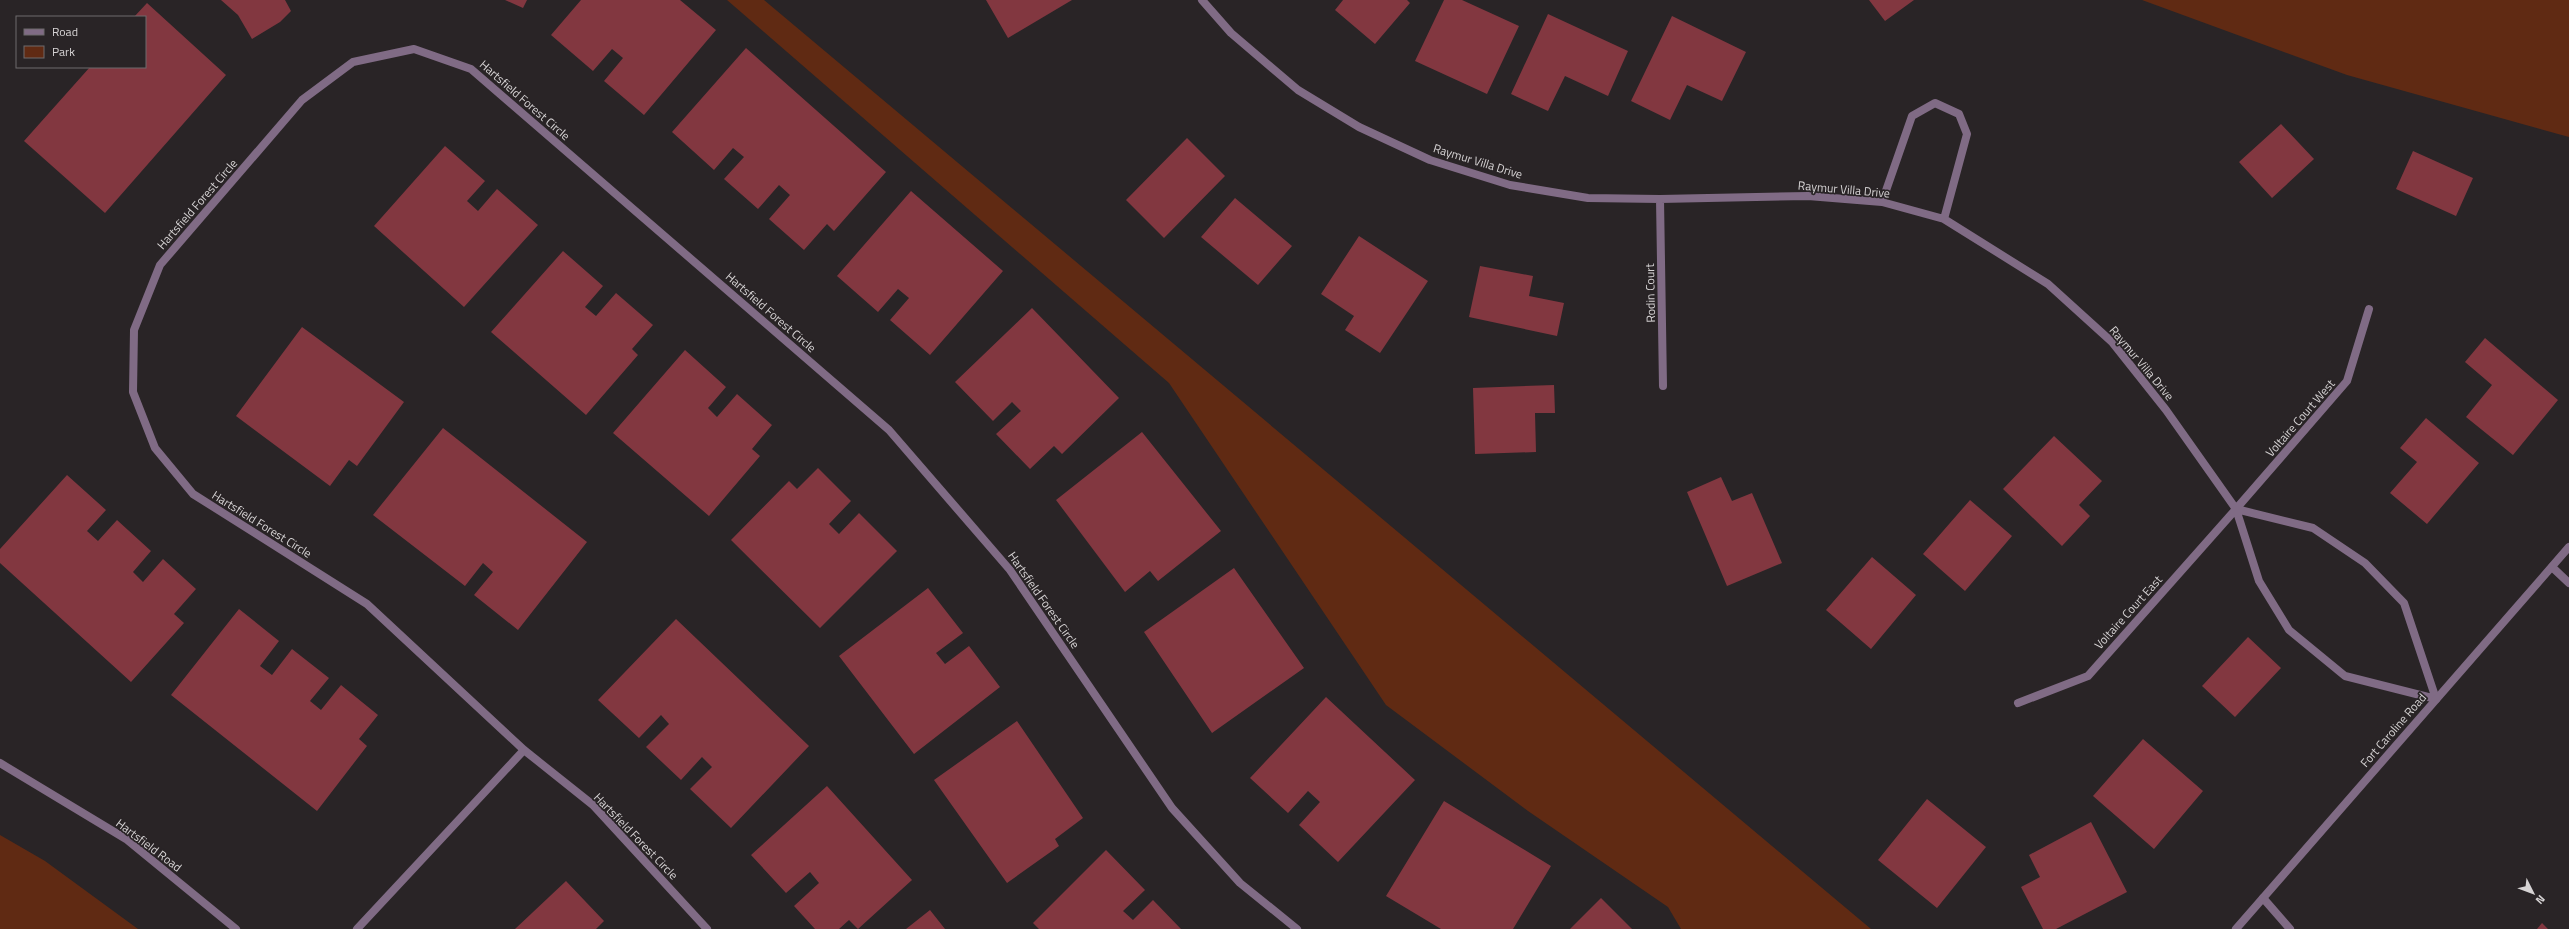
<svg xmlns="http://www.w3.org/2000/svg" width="2569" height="929" viewBox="0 0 2569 929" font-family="'Titillium Web',sans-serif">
<rect width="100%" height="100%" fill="#292426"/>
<path fill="#602a13" d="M 727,0 L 764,0 L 1871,929 L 1681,929 L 1668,907 L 1528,811 L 1386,705 L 1169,383 Z
M 2142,0 L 2569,0 L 2569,137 L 2347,75 Z
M 0,835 L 45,861 L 138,929 L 0,929 Z"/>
<path fill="#823740" d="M 221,0 L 285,0 L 291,11 L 280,22 L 252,39 L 238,15 Z
M 505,0 L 527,0 L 523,8 Z
M 581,0 L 680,0 L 716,30 L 644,115 L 604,81 L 623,58 L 612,49 L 593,71 L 551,35 Z
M 986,0 L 1072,0 L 1008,38 Z
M 1343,0 L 1407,0 L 1410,3 L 1375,44 L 1335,10 Z
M 1444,0 L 1462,0 L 1519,26 L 1487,94 L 1415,61 Z
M 1869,0 L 1914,0 L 1885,21 Z
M 147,3 L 226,75 L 105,213 L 24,141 L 90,67 L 145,67 L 145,17 L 134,17 Z
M 1548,14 L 1628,51 L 1608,96 L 1565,76 L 1548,111 L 1511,94 Z
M 1672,16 L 1746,52 L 1722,101 L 1687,85 L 1670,120 L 1631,101 Z
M 746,48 L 886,172 L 834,231 L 827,224 L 804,250 L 769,219 L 790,195 L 779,185 L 758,209 L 724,179 L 744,157 L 733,148 L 714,170 L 672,132 Z
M 2281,124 L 2314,159 L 2272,198 L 2239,162 Z
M 1187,138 L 1225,176 L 1164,238 L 1126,200 Z
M 445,146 L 485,181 L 467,201 L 478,211 L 497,189 L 538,225 L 464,307 L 374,226 Z
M 2413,151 L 2473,178 L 2456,216 L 2396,189 Z
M 911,191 L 1003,271 L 930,355 L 890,320 L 909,298 L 898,289 L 878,312 L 837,276 Z
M 1235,198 L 1292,246 L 1258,285 L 1201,237 Z
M 1359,236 L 1428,281 L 1380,353 L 1345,330 L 1354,316 L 1321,294 Z
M 563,251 L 603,286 L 585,307 L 596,316 L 616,293 L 653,325 L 632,349 L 638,355 L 586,415 L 491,332 Z
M 1480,266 L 1533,276 L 1529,296 L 1564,303 L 1557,336 L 1469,317 Z
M 1032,308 L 1119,398 L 1062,454 L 1054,446 L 1030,469 L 996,434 L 1021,411 L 1012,402 L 993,421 L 955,382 Z
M 302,327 L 404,402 L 357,466 L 349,460 L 330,486 L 236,416 Z
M 2485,338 L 2558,400 L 2513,455 L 2466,417 L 2492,385 L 2465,362 Z
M 685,350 L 726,387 L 708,408 L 717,417 L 737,394 L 772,425 L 752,449 L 760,456 L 709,516 L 613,433 Z
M 1554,385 L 1555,413 L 1535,413 L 1536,452 L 1475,454 L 1473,388 Z
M 2426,418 L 2479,463 L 2427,524 L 2390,493 L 2417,462 L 2400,448 Z
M 443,428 L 587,542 L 518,630 L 474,595 L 493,572 L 483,563 L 465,586 L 373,515 Z
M 1142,432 L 1221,531 L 1158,581 L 1150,571 L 1125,592 L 1056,500 Z
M 2054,436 L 2102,481 L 2079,505 L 2090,516 L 2062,546 L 2003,489 Z
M 818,468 L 851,501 L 829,524 L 839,534 L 859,513 L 897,551 L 820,628 L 731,540 L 789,481 L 797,489 Z
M 67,475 L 106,510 L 87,531 L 98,541 L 117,520 L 151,551 L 133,572 L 143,582 L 163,559 L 196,589 L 174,614 L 184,623 L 131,682 L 0,563 L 0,549 Z
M 1721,477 L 1732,501 L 1752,493 L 1782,563 L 1727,586 L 1687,492 Z
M 1970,500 L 2012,536 L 1965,591 L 1923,554 Z
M 1872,557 L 1916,595 L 1871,649 L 1826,610 Z
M 1234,568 L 1304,668 L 1212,733 L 1144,632 Z
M 928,588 L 963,633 L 936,653 L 945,664 L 969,646 L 1000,687 L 914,754 L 839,656 Z
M 239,609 L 279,641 L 260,666 L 272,675 L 292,649 L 329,678 L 310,701 L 321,710 L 341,685 L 378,715 L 359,739 L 367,746 L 317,811 L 171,695 Z
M 676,619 L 809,746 L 731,828 L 690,789 L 712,767 L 702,757 L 681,780 L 646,747 L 669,724 L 661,715 L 639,738 L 598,700 Z
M 2248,637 L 2281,668 L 2235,717 L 2202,686 Z
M 1326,697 L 1415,780 L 1338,862 L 1299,825 L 1320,802 L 1308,791 L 1288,813 L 1250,778 Z
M 1017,721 L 1083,818 L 1055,839 L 1059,846 L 1007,883 L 934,780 Z
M 2143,739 L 2203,791 L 2154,849 L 2093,796 Z
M 827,786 L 912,880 L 858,929 L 849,920 L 839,929 L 815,929 L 794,906 L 819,883 L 810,872 L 786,893 L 751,855 Z
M 1927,799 L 1986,847 L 1937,908 L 1878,860 Z
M 1444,801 L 1551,866 L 1513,929 L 1441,929 L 1386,896 Z
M 2091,822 L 2127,892 L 2056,929 L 2043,929 L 2021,887 L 2040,877 L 2029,855 Z
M 1106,850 L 1145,890 L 1123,911 L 1133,920 L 1153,900 L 1181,929 L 1039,929 L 1033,923 Z
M 566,881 L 604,921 L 596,929 L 515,929 Z
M 1601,898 L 1632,929 L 1570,929 Z
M 930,910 L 945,929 L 906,929 Z
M 2542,923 L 2548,929 L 2537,929 Z"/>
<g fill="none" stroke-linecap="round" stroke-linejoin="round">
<path stroke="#806b85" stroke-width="8" d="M 2552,567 L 2569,583
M 2263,898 L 2290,929"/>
<path stroke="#806b85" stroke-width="8" d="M 1202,0 L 1231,33 L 1298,90 L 1359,127 L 1430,160 L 1510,185 L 1588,198 L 1660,199 L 1808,196 L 1882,202 L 1944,219 L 2048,284 L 2112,342 L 2166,410 L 2236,509 L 2259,581 L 2289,630 L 2345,676 L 2436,699
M 1660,199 L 1663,386
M 1882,202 L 1912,116 L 1935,103 L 1959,114 L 1967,134 L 1944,219
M 2236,509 L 2313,528 L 2365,563 L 2404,603 L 2436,699
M 2018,703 L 2088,676 L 2236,509 L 2347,381 L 2369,309
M 357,929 L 524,750
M 707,929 L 593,805 L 524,750 L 367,604 L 193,494 L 155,448 L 133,392 L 134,330 L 160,265 L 302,100 L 353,62 L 414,49 L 471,69 L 889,430 L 1010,570 L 1172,808 L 1240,883 L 1297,929"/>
<path stroke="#806b85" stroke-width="8" d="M 0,763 L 126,839 L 236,929
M 2236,929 L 2569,547"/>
</g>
<g text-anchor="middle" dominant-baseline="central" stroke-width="3.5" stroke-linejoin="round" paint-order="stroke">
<g font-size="12" fill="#d6d3d4" stroke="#292426">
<text transform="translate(525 100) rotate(41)">Hartsfield Forest Circle</text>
<text transform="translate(1478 161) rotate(17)">Raymur Villa Drive</text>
<text transform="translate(1844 189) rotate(5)">Raymur Villa Drive</text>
<text transform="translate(197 204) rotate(-49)">Hartsfield Forest Circle</text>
<text transform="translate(1650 293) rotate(-91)">Rodin Court</text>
<text transform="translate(771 312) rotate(41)">Hartsfield Forest Circle</text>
<text transform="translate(2142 363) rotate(50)">Raymur Villa Drive</text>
<text transform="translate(2300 418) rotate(-49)">Voltaire Court West</text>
<text transform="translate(262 524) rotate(32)">Hartsfield Forest Circle</text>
<text transform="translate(1044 600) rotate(55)">Hartsfield Forest Circle</text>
<text transform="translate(2128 612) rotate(-48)">Voltaire Court East</text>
<text transform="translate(2393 730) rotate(-49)">Fort Caroline Road</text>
<text transform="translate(636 836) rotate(46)">Hartsfield Forest Circle</text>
<text transform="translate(149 845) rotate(37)">Hartsfield Road</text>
</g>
</g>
<rect x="16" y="16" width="130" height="52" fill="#292426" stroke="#6e6a6c"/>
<rect x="24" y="29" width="20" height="6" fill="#806b85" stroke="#6e6a6c"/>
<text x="52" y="36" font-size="12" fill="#d6d3d4">Road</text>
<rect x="24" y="46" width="20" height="12" fill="#602a13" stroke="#6e6a6c"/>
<text x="52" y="56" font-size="12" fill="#d6d3d4">Park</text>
<g transform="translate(2533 893) rotate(132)" stroke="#292426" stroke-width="3" paint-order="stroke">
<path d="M0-3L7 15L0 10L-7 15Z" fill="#d6d3d4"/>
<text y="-6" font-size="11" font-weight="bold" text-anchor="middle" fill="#d6d3d4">N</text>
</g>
</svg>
